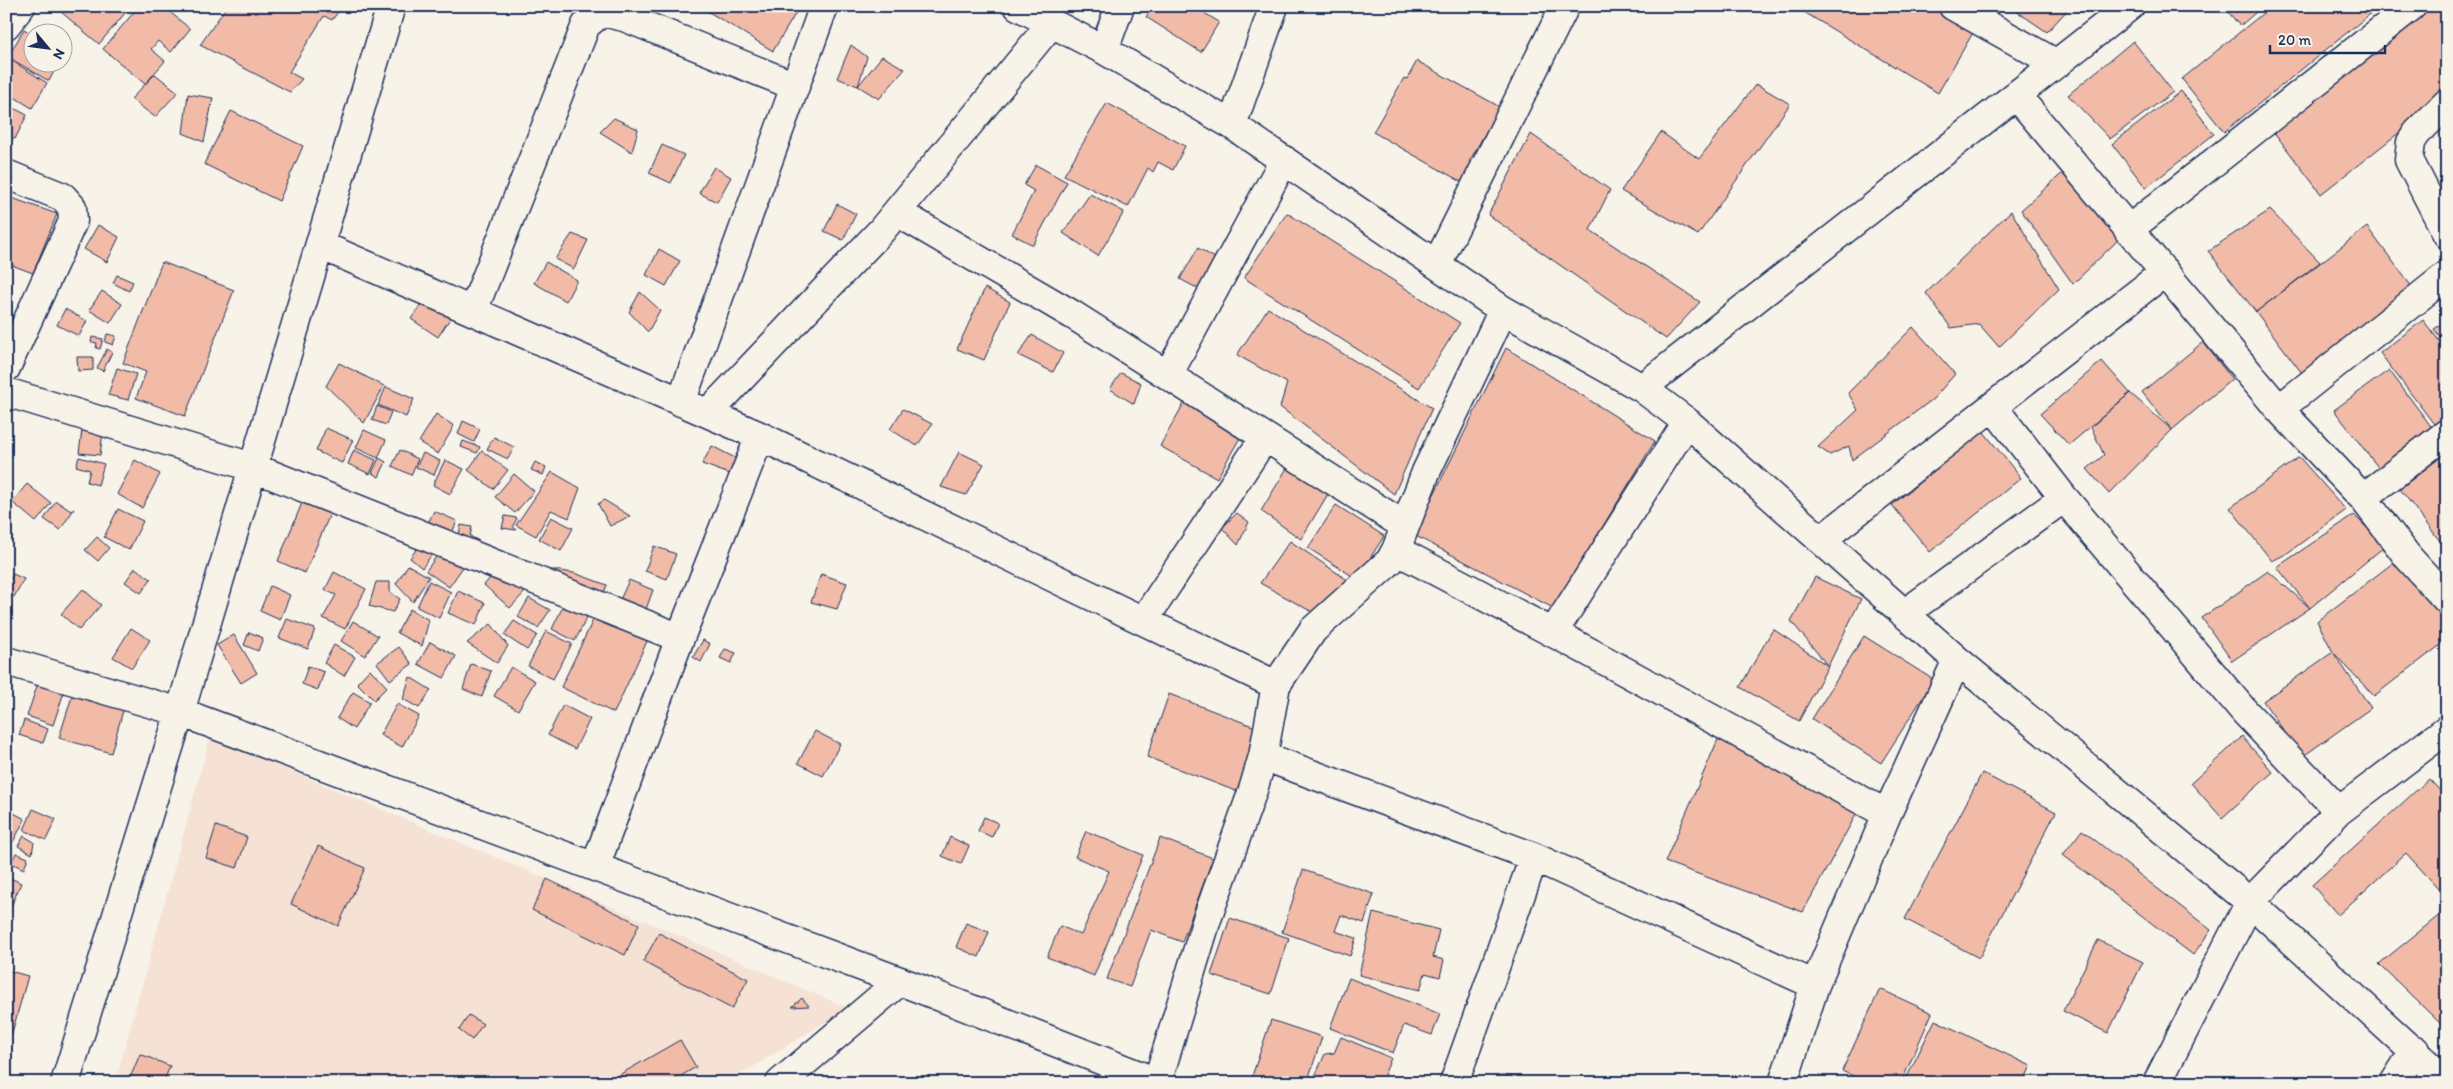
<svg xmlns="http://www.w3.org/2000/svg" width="2453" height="1089" viewBox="0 0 2453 1089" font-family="Itim,sans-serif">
<rect width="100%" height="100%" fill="#f7f3e8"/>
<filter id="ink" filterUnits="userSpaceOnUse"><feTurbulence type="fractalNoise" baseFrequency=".02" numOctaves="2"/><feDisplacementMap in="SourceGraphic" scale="10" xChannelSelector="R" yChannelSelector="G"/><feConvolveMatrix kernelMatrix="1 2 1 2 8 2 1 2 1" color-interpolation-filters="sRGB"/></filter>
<g filter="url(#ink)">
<path fill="#f6e2d4" d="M 210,737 L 547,879 L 848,1008 L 727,1083 L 115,1083 Z"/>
<path fill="#f2bba7" stroke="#1b2f5e" d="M 54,6 L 131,6 L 99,44 Z
M 139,6 L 163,6 L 190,29 L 171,52 L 158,41 L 151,49 L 165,61 L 145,84 L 103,49 Z
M 227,6 L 338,6 L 341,8 L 332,20 L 324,16 L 289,72 L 302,79 L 290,92 L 200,45 Z
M 699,6 L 800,6 L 773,51 Z
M 1153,6 L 1193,6 L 1219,22 L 1201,52 L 1146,17 Z
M 1794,6 L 1930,6 L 1974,31 L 1938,93 Z
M 2009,6 L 2071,6 L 2047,32 Z
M 2223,6 L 2263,6 L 2240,26 Z
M 2272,6 L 2380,6 L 2224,132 L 2182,79 Z
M 2423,6 L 2447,6 L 2447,95 L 2321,194 L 2270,127 Z
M 24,29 L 32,34 L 32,62 L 59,62 L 49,81 L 8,57 Z
M 2133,41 L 2173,92 L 2110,139 L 2068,95 Z
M 851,45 L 867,57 L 858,86 L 837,78 Z
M 882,56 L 905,69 L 879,99 L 858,86 Z
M 6,57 L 47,83 L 32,108 L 6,92 Z
M 1417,61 L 1500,107 L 1469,162 L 1477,167 L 1467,185 L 1373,132 L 1404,78 L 1407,79 Z
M 155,74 L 178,92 L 155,117 L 131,99 Z
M 1756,84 L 1790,104 L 1698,235 L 1621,191 L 1661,132 L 1699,159 Z
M 2181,91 L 2214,134 L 2146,188 L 2112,144 Z
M 188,94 L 213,98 L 204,142 L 183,133 Z
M 1107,103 L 1185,146 L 1173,170 L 1158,162 L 1153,172 L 1148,168 L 1128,207 L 1064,175 Z
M 6,104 L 27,115 L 15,139 L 6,134 Z
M 231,111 L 303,146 L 279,201 L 204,164 Z
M 614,118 L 638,129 L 632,152 L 600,132 Z
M 1531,134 L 1610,190 L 1590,230 L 1700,302 L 1666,339 L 1488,215 Z
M 662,145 L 684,155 L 671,183 L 649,173 Z
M 1036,165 L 1067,182 L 1033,245 L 1012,234 L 1034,191 L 1024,185 Z
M 714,167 L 731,177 L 717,202 L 699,193 Z
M 2066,170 L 2118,240 L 2073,284 L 2021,210 Z
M 1090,194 L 1124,212 L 1098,256 L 1063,233 Z
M 6,196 L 57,214 L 33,273 L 6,263 Z
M 837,204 L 856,214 L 843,240 L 824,231 Z
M 2270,210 L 2320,262 L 2256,312 L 2208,251 Z
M 2011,211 L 2059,289 L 1999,347 L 1979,324 L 1951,328 L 1926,293 Z
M 1287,213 L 1460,323 L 1419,388 L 1244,278 Z
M 98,225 L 119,237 L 107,262 L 84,249 Z
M 2367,227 L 2415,291 L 2304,376 L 2256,312 Z
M 572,234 L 588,240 L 574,269 L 555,259 Z
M 1198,248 L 1220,261 L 1204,292 L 1180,279 Z
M 659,249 L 680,261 L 666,286 L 646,275 Z
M 162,262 L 234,290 L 185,416 L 136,398 L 146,372 L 123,363 Z
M 546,262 L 577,280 L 566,301 L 534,283 Z
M 117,275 L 133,282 L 129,291 L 113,283 Z
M 985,288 L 1010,302 L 984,360 L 957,349 Z
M 102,291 L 122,304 L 110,323 L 89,310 Z
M 640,292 L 660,310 L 648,332 L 629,312 Z
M 422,303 L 451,317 L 438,337 L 411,319 Z
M 1268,308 L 1432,408 L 1394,494 L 1280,407 L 1287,383 L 1237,355 Z
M 65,309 L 87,321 L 79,336 L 57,325 Z
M 2423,320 L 2447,351 L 2447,420 L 2437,428 L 2380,353 Z
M 2447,321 L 2447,346 L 2434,329 Z
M 1913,327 L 1955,374 L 1933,399 L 1852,460 L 1849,446 L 1830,455 L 1818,447 L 1858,410 L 1848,393 Z
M 107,334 L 116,336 L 113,345 L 105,342 Z
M 1032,335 L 1063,353 L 1053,372 L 1018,355 Z
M 92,337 L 103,339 L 100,349 L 96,348 L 97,343 L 91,342 Z
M 2203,342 L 2232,379 L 2172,430 L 2142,392 Z
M 1506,348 L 1655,441 L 1553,608 L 1414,535 Z
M 107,349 L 112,352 L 103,371 L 97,368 Z
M 77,357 L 93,357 L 93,370 L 78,371 Z
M 2102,361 L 2130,393 L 2069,445 L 2040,414 Z
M 339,363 L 384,386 L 364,423 L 326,386 Z
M 117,368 L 136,374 L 128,400 L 108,395 Z
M 2389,370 L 2436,433 L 2384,475 L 2334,410 Z
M 1121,373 L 1141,383 L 1134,404 L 1110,389 Z
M 386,387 L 414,399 L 406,417 L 378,405 Z
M 2130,393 L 2172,430 L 2109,494 L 2087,469 L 2104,455 L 2091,427 Z
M 1188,396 L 1245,429 L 1217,478 L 1160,446 Z
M 377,406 L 391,412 L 386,425 L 372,420 Z
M 903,409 L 932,424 L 917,446 L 890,429 Z
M 436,414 L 454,426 L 438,454 L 419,442 Z
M 463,421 L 480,429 L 474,442 L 458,434 Z
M 326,428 L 353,440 L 342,463 L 316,451 Z
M 82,430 L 103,432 L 100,455 L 79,453 Z
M 364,430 L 386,440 L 378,458 L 356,448 Z
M 1983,431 L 2021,478 L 1930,552 L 1892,505 Z
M 494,437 L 514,447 L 508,459 L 487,449 Z
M 463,441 L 480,447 L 477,453 L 461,447 Z
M 712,446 L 737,459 L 732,475 L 702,464 Z
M 354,450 L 376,460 L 370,474 L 348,464 Z
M 400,450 L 418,459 L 411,475 L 392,466 Z
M 482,451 L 508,470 L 493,489 L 468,470 Z
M 959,452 L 984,464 L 966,495 L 941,487 Z
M 2447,452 L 2447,542 L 2443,545 L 2400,489 Z
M 423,453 L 440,461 L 434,475 L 416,467 Z
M 79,457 L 104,464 L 98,485 L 87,482 L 90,470 L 76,466 Z
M 2299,457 L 2346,510 L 2286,554 L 2272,561 L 2230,508 Z
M 379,458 L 386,462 L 379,477 L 372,473 Z
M 135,460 L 160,474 L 142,508 L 117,494 Z
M 445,460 L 464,469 L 450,494 L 433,485 Z
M 535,462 L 546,467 L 543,475 L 531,470 Z
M 1287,468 L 1328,494 L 1301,539 L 1261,511 Z
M 552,472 L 580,488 L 569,518 L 551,510 L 536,536 L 516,525 Z
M 514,474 L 534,491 L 515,513 L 495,497 Z
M 27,484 L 51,503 L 36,522 L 12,502 Z
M 604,500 L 630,516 L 610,526 L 598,504 Z
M 56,501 L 71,511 L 74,509 L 60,530 L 44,519 Z
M 302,503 L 330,514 L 305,573 L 278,561 Z
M 1336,505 L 1384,536 L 1357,579 L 1308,548 Z
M 118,509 L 143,521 L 129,550 L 104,537 Z
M 434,511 L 457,521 L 450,538 L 426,527 Z
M 1237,513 L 1249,522 L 1238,545 L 1222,528 Z
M 2354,515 L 2385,546 L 2310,608 L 2277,567 Z
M 505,516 L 517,518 L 513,526 L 516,530 L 502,528 Z
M 551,517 L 573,528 L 561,551 L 539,539 Z
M 461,525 L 472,527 L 470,536 L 479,541 L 473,552 L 457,544 Z
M 97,537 L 109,548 L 98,561 L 85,550 Z
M 1290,541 L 1352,583 L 1314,613 L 1260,583 Z
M 421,543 L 433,553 L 422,568 L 410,558 Z
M 654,546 L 676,554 L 667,579 L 645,571 Z
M 440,551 L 463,567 L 449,587 L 426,571 Z
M 2398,559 L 2447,623 L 2447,640 L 2374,696 L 2333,652 L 2317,621 Z
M 408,565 L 429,577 L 413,602 L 396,584 Z
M 135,568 L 151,579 L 141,593 L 125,582 Z
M 498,569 L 525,592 L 510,608 L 484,585 Z
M 546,569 L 574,573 L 607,585 L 600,602 L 542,576 Z
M 2268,571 L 2310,608 L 2232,661 L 2202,618 Z
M 334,572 L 366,589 L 345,629 L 323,618 L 336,595 L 325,590 Z
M 13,574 L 24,579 L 14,597 L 6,593 L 6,586 Z
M 821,574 L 847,583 L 837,609 L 811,602 Z
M 1815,577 L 1861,599 L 1828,666 L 1791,621 Z
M 629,580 L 653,590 L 645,612 L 619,602 Z
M 429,581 L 451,592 L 439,618 L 417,607 Z
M 376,582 L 390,582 L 390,592 L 400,599 L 393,612 L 369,606 Z
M 270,586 L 290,595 L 280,620 L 260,611 Z
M 83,589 L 101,605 L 79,630 L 61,614 Z
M 458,591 L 485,603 L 476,625 L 448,613 Z
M 529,598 L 550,610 L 538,628 L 518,617 Z
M 566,600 L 590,611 L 575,641 L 552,629 Z
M 410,609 L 429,620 L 422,646 L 397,633 Z
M 594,618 L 648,639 L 614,713 L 561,687 Z
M 287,619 L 315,629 L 308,649 L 279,638 Z
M 353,621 L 378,636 L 365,656 L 341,641 Z
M 514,621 L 537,635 L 527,650 L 504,635 Z
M 491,624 L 508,646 L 497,663 L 467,643 Z
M 131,628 L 150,640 L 132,668 L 113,657 Z
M 1773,629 L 1828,666 L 1799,721 L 1740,687 Z
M 546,631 L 572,644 L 553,679 L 528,666 Z
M 249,632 L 263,638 L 258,651 L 244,645 Z
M 234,635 L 257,673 L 241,683 L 217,645 Z
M 1864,636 L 1934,680 L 1881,763 L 1812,719 Z
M 703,640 L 710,644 L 701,662 L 693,657 Z
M 430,642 L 456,656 L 444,678 L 418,664 Z
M 334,645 L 355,657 L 344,676 L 324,663 Z
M 399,647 L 412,664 L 390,680 L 377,663 Z
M 725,649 L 736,653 L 731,663 L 720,658 Z
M 2333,652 L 2371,708 L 2302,757 L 2263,701 Z
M 471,664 L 491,671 L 482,697 L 463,689 Z
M 308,666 L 324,672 L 318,690 L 302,684 Z
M 511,667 L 535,681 L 518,710 L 494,696 Z
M 370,669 L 387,687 L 374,700 L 357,683 Z
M 410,677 L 431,690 L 419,708 L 403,699 Z
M 38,683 L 64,692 L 53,725 L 27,716 Z
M 353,692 L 370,702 L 354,729 L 337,718 Z
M 73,693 L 124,707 L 111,753 L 59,738 Z
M 1169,694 L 1263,730 L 1246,795 L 1147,757 Z
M 397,704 L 419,716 L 402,747 L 380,735 Z
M 563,705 L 590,719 L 575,749 L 548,735 Z
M 24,720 L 48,729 L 43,743 L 19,735 Z
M 815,731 L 840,744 L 823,776 L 798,763 Z
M 1719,737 L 1859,809 L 1803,912 L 1665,862 Z
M 2242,737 L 2273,772 L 2222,818 L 2191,783 Z
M 1982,773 L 2056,812 L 1979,958 L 1905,919 Z
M 2429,779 L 2447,798 L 2447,882 L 2439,889 L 2406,853 L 2338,915 L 2312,885 Z
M 6,809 L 25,819 L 13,842 L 6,838 Z
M 33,809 L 56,819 L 46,840 L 24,830 Z
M 984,817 L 998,823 L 992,837 L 978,831 Z
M 216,826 L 247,837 L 237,868 L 206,858 Z
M 2082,830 L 2211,930 L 2193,955 L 2063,855 Z
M 1086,831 L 1143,855 L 1094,976 L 1047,957 L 1060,926 L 1081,935 L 1109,871 L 1075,857 Z
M 24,836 L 34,842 L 32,854 L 18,846 Z
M 950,837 L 969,846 L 961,864 L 942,856 Z
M 1160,838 L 1213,858 L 1182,942 L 1151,930 L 1130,987 L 1107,979 Z
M 318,846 L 365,868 L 338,926 L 291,904 Z
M 16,853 L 28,858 L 24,869 L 11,863 Z
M 1303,870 L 1374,894 L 1364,923 L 1341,915 L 1335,931 L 1356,938 L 1350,956 L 1282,932 Z
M 6,876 L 21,883 L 10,909 L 6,907 Z
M 547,879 L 639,924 L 625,955 L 532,910 Z
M 2447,909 L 2447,1030 L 2379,964 Z
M 1373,913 L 1439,930 L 1433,957 L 1444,960 L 1440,977 L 1425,973 L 1420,990 L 1359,975 Z
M 1230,918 L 1289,938 L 1271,994 L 1211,975 Z
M 966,923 L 989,932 L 979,957 L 956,947 Z
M 659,933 L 748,979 L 732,1009 L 643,962 Z
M 2098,940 L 2143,962 L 2108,1033 L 2063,1011 Z
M 6,970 L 28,976 L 12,1033 L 6,1031 Z
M 1349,978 L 1440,1014 L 1432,1035 L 1404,1025 L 1393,1053 L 1330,1028 Z
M 1880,989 L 1932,1013 L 1901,1083 L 1869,1083 L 1842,1071 Z
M 802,998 L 809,1006 L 792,1007 Z
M 469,1015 L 483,1024 L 472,1040 L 459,1030 Z
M 1271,1020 L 1322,1037 L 1307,1083 L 1250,1082 Z
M 1935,1020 L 2031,1066 L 2023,1083 L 1904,1083 Z
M 1341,1037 L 1391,1058 L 1381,1083 L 1312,1083 L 1325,1054 L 1334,1053 Z
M 680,1040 L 696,1067 L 669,1083 L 605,1083 Z
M 140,1054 L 170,1066 L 163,1083 L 128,1083 Z"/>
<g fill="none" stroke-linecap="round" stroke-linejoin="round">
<defs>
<path id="minor" d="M 1018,6 L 1104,50 L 1232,125 L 1503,310 L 1642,388 L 1687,422 L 1957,660 L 2250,902 L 2447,1082
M 1953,6 L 2057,64
M 6,25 L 21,6
M 1104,50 L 1120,6
M 2017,96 L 2279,409 L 2363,498 L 2408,557 L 2447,600
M 2447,103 L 2417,133 L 2411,142 L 2409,160 L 2447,234
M 1232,125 L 1274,6
M 6,174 L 63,197 L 72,207 L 73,221 L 6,368
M 897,212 L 1073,315 L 1405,526
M 2128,230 L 2412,6
M 320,245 L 760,436 L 1276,685
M 1437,264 L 1565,6
M 473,311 L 586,25 L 602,12 L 624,17 L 795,86
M 1168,375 L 1284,160
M 1642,388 L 2130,6
M 6,392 L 252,467 L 680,638
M 681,402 L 824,6
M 1993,407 L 2064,498 L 2244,711 L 2339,811
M 2279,409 L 2447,275
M 708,413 L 881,231 L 1051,24
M 2363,498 L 2447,433
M 1821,540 L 2165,272
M 1396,550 L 1580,647 L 1887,814
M 1904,614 L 2064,498
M 1144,620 L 1265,437
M 1553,633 L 1687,422
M 6,661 L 180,712 L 900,981 L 1159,1083
M 1263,756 L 1534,857 L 1815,985
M 595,867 L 680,638 L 760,436
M 65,1083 L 180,712 L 391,6
M 780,1083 L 900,981
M 1157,1083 L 1207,919 L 1253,790 L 1263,756 L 1276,685 L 1313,630 L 1390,561 L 1396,550 L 1426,472 L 1503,310
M 1454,1083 L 1534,857
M 1783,1083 L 1815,985 L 1887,814 L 1957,660
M 2157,1083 L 2250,902 L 2339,811 L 2447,729
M 2394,1083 L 2415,1050"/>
</defs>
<use href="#minor" stroke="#1b2f5e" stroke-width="31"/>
<use href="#minor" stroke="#f7f3e8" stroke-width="28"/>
</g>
</g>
<rect width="2453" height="1089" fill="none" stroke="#f7f3e8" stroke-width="25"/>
<rect x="12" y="12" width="2428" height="1064" fill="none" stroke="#1b2f5e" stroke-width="2" filter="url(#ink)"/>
<g transform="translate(48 48) rotate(119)"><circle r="24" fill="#f7f3e8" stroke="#9fa5b1"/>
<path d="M0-4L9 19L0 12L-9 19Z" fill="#1b2f5e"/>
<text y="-8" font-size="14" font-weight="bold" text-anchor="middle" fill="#1b2f5e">N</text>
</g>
<path d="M2270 45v8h115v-8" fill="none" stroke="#1b2f5e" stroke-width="2.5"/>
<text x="2278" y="45" font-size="15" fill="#1b2f5e" stroke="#f7f3e8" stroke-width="4" paint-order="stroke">20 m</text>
</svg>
